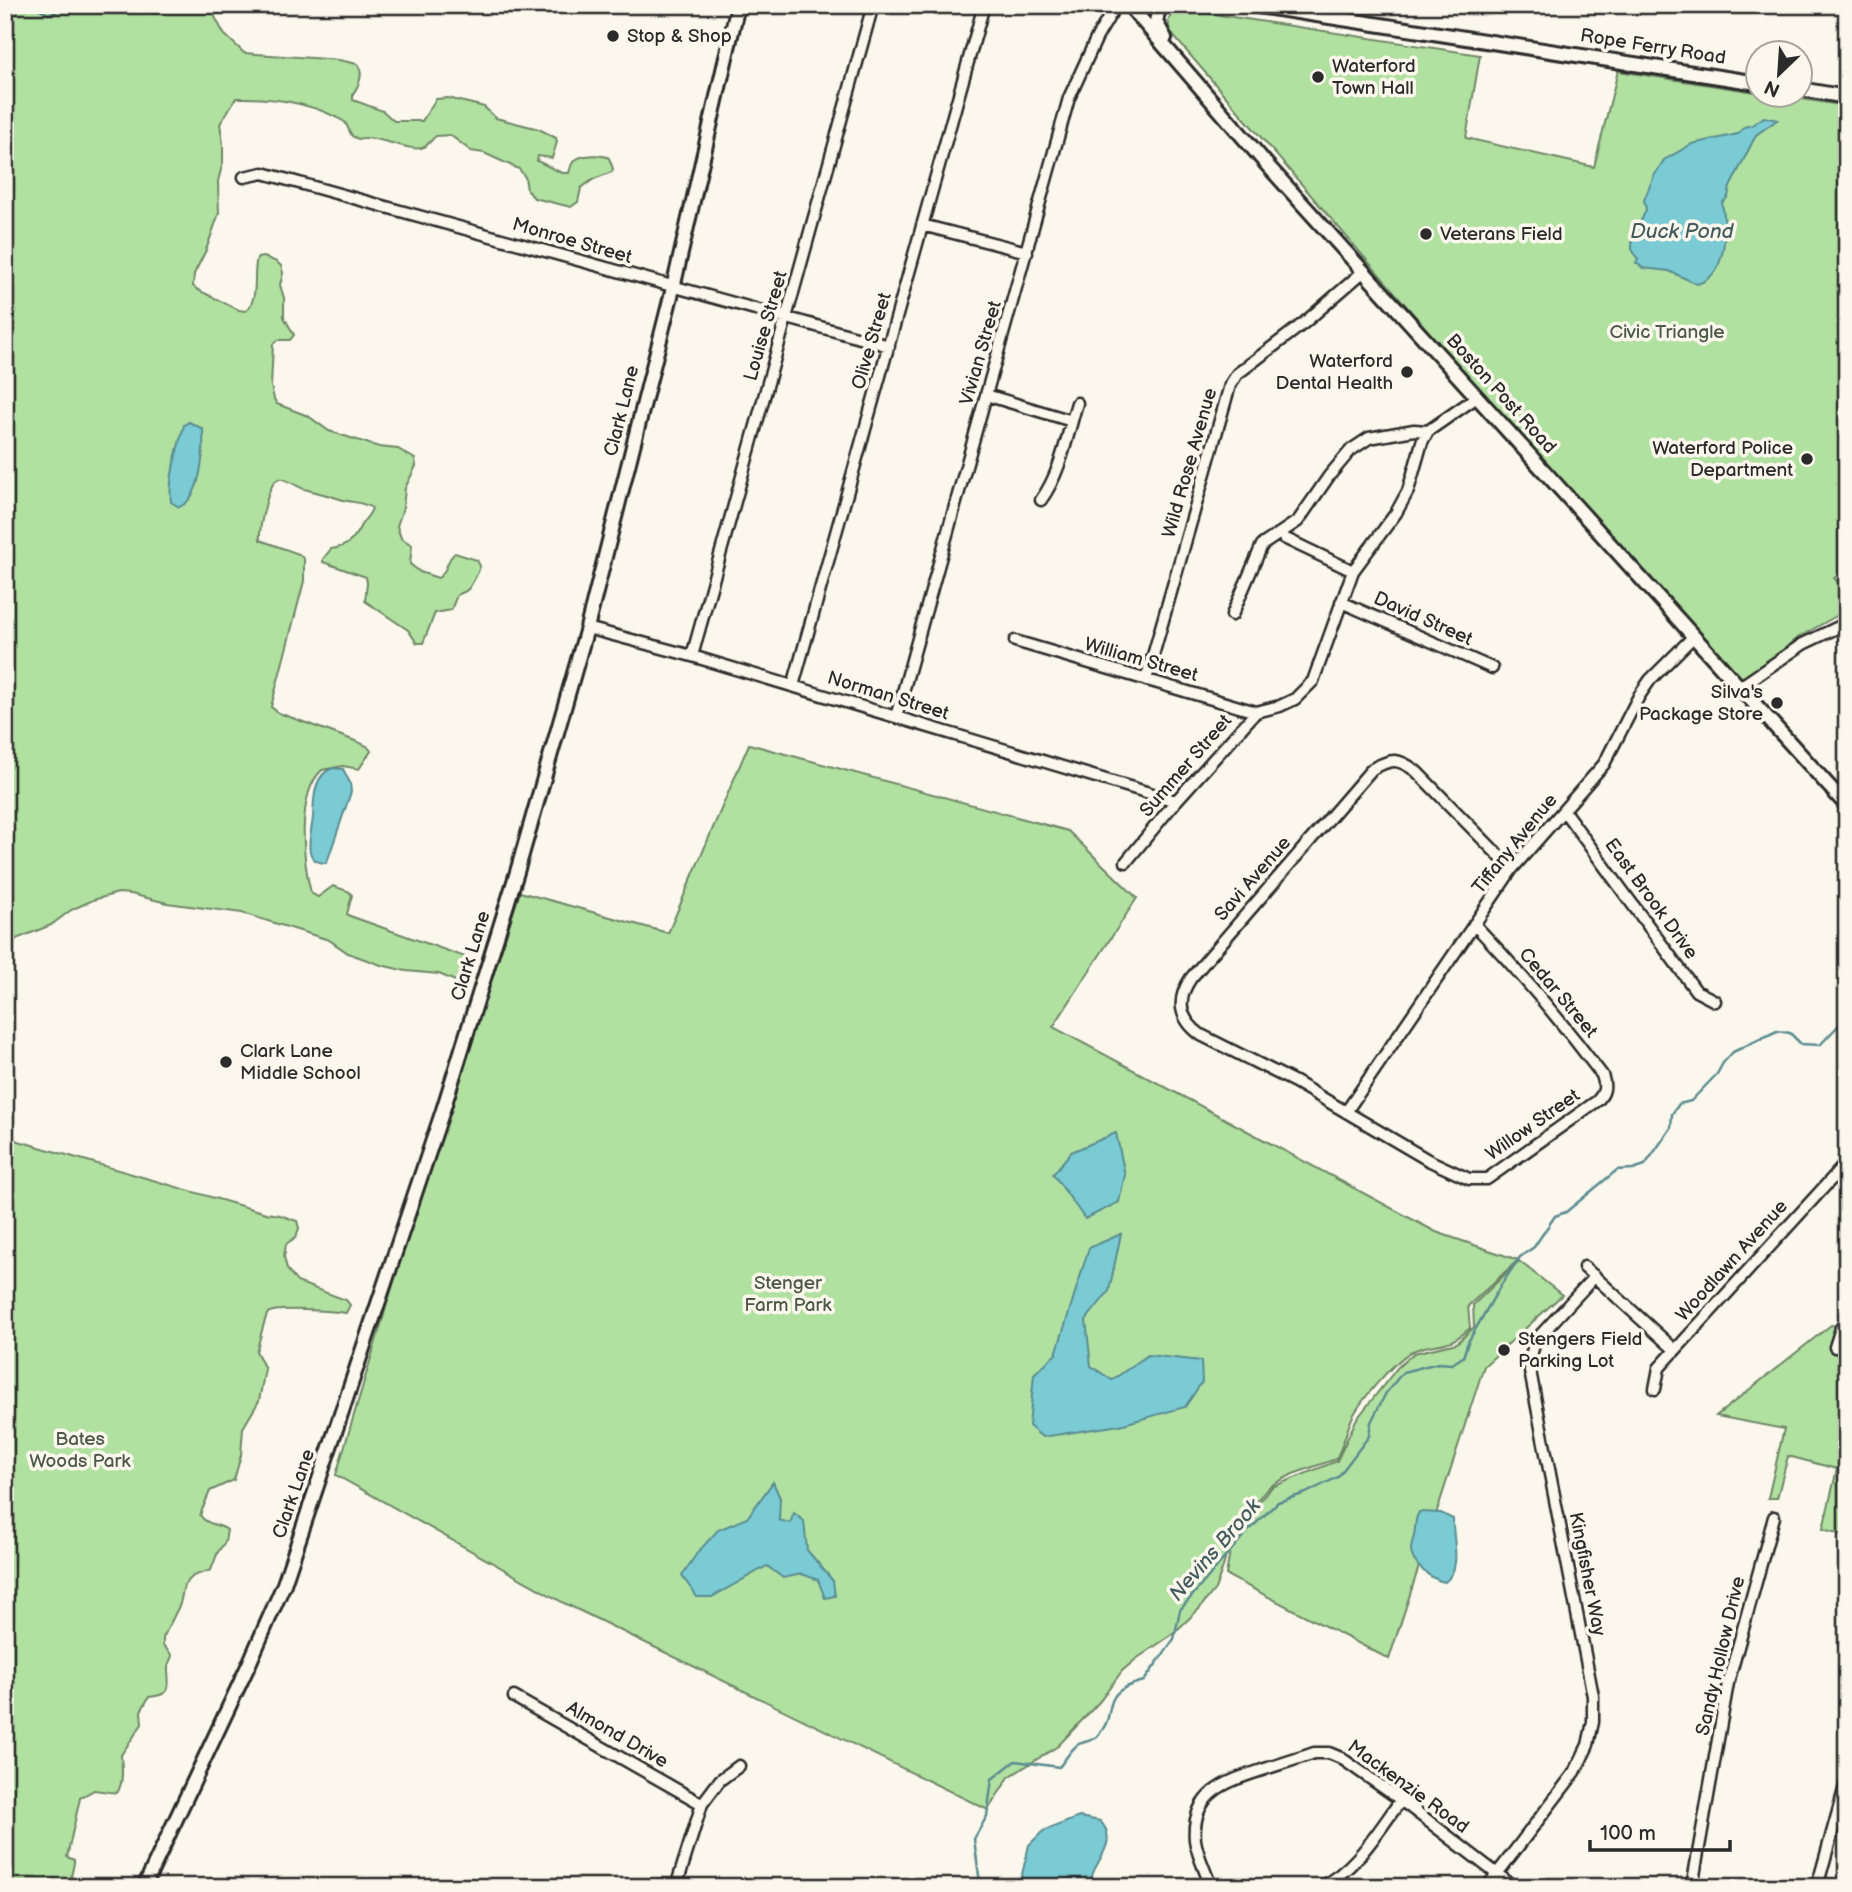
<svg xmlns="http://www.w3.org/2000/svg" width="1852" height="1892" viewBox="0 0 1852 1892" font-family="'Balsamiq Sans',sans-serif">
<rect width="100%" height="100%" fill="#fbf7ec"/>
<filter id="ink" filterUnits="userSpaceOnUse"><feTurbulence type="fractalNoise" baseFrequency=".0143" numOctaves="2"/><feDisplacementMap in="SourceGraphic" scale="14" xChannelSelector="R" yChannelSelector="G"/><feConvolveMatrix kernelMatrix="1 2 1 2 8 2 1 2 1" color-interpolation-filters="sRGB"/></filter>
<g filter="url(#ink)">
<path fill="#b1e1a1" stroke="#6e8666" stroke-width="2" d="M 5,5 L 215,5 L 215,17 L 224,34 L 244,53 L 339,60 L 357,64 C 365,73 359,85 353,94 L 353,100 L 383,111 L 394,121 L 422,121 L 436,99 L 448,98 L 484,107 L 496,118 L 539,129 L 556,138 L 557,142 L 552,158 L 538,156 L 537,161 L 562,173 L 569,173 C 570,169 571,165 573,162 C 579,154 601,154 609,158 L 613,169 L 612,172 L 594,179 L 581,188 L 578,202 L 571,207 L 534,198 L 527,190 L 525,177 L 519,169 L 484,153 L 471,151 L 450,135 L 436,136 C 432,139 428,145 424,147 C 413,154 374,133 358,139 L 352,136 L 345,122 C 313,103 273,97 236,98 L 220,124 L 223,143 L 223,162 L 218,181 L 219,213 L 206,250 L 194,274 L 193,286 L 198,290 L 239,310 L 246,311 C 260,297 252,274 257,258 L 264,257 L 277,262 L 281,266 L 283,273 L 280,285 L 284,298 L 284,317 L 294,335 L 290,340 L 278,340 L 273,344 L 271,386 L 274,399 L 277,404 L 308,416 L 329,431 L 379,447 L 398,449 L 415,459 L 416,466 L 405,488 L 403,508 L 397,526 L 401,538 L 412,545 L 410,564 L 420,572 L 438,578 C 448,572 446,559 455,553 L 477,560 L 480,566 C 480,570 470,588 467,590 C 464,593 460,593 457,595 L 451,610 L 435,613 L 423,643 L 417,643 L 408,630 L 365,601 L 367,583 L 366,577 L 323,562 L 323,559 L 331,549 C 347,547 353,541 360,527 C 364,519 370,516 372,508 C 361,501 351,503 340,499 C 328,495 316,492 304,489 C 297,487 285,477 279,479 C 268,481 259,529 260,540 L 299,554 L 304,559 L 304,581 L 271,707 L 279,713 L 358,742 L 367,746 L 371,751 L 359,769 L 343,766 L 322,770 C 296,794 303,861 311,893 L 318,897 L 333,886 L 348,891 L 352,895 L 347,914 L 350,916 L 468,958 L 473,965 L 466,984 L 460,983 L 439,974 L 406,971 L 381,965 L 348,953 L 329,940 L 242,913 L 167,903 L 131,894 L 118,893 L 93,900 L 71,910 L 51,925 L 16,939 L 5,956 Z
M 1180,9 L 1480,55 L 1466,138 L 1594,167 L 1618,71 L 1847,106 L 1847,568 L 1834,578 L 1847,591 L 1847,610 L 1799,637 L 1740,687 L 1472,382 L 1171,33 C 1166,21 1168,14 1180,9 Z
M 749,744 L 1068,831 L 1137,898 L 1053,1027 L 1436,1232 L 1518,1260 L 1468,1306 L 1470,1328 C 1447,1349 1440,1341 1415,1350 C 1397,1357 1361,1400 1352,1418 C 1346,1432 1343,1446 1336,1459 L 1293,1474 L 1270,1486 L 1238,1521 L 1230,1537 L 1224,1564 L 1215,1589 L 1199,1609 L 1173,1634 L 1136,1659 L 1122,1671 L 1100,1701 L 1058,1746 L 1009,1777 L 988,1810 L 564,1603 L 336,1475 L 397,1271 L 520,892 L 668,933 Z
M 5,1137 L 266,1213 L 280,1215 L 297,1221 L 299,1228 L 296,1237 L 286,1244 L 284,1257 L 287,1269 L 297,1282 L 346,1300 L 350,1305 L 346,1313 C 334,1311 275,1307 268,1313 C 265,1316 259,1344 256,1351 L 265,1369 L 259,1401 L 243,1428 L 241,1455 L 234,1480 L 210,1491 L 200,1515 C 207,1526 218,1523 227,1530 L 225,1542 L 218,1552 L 211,1570 L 193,1576 L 184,1585 L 180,1604 L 163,1638 L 163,1645 L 172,1655 C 171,1661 167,1665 168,1671 C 170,1690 170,1695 149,1697 L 141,1711 L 142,1724 L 121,1755 C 122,1768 124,1782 117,1793 L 94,1790 L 80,1798 L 67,1857 L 74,1860 L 74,1863 L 69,1887 L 5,1887 Z
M 1519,1261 L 1562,1295 L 1484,1366 L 1389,1659 L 1226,1575 L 1232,1540 L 1241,1522 L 1272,1487 L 1337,1461 L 1356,1420 L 1398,1367 L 1414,1353 L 1457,1343 L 1474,1327 L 1473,1305 Z
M 1831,1325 L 1847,1329 L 1847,1508 L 1842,1527 L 1847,1529 L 1847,1536 L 1823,1529 L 1837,1469 L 1788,1456 L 1777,1498 L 1768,1498 L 1784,1429 L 1716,1416 Z"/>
<path fill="#7acbd4" stroke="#5a8b90" stroke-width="2" d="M 1764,117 L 1777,120 L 1756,135 L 1730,187 L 1728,197 L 1722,203 C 1727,228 1728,276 1697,284 L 1669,271 L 1643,268 L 1636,263 L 1638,260 L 1632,249 L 1632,240 L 1646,210 L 1644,200 L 1654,176 L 1664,160 L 1692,144 L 1738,134 L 1744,127 L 1752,125 Z
M 189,422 L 203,429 C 204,450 202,499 179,507 L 171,502 C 168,478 178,448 184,425 Z
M 333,768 L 343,769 L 350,783 L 351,792 L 328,859 L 326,863 C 300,863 312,832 313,817 C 314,799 313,775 333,768 Z
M 1116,1133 L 1125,1175 L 1119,1202 L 1085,1219 L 1053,1174 L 1071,1152 Z
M 1121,1234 L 1109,1291 L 1086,1320 L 1091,1366 L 1112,1380 L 1148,1355 L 1201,1361 L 1202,1382 L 1185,1407 L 1120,1425 L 1042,1437 L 1029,1426 L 1034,1374 L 1056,1354 L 1089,1248 Z
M 773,1482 L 780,1498 L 779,1520 L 790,1523 L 794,1513 L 804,1521 L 807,1550 L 833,1581 L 835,1596 L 825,1598 L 818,1580 L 802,1574 L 783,1578 L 767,1566 L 712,1597 L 697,1597 L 682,1576 L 697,1553 L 718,1530 L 747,1518 Z
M 1419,1512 L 1441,1513 L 1453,1519 C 1452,1539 1463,1568 1445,1582 C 1433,1580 1411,1565 1411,1550 C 1411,1543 1415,1535 1415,1528 C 1416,1521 1415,1518 1419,1512 Z
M 1079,1817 L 1100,1821 C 1123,1845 1087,1865 1091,1887 L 1019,1887 L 1029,1845 L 1043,1831 Z"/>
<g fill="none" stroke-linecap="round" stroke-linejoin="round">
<path stroke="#5a8b90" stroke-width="2.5" d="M 33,5 L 48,14 L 66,8 L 67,5
M 978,1887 L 980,1883 L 974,1839 L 987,1816 L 992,1779 L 1015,1761 L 1059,1767 C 1065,1760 1070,1751 1077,1745 C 1083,1741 1092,1742 1097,1736 C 1121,1713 1094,1693 1144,1681 L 1174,1639 L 1180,1610 L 1245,1534 L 1278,1502 L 1306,1493 L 1338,1477 L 1369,1436 L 1371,1422 L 1386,1393 L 1403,1372 L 1438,1363 L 1452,1364 L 1463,1357 L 1468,1342 L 1501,1285 L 1520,1257 L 1534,1247 L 1555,1216 L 1566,1212 L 1617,1170 L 1633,1169 L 1645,1165 L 1671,1128 L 1672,1114 L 1679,1104 L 1691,1101 L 1717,1074 L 1723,1063 L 1733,1052 L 1777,1031 L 1790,1033 L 1801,1044 L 1820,1045 L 1838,1026 L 1847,1022"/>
<defs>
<path id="minor" d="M 244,177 L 263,173 L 889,346
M 922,225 L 1027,252
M 986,395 L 1072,421
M 1041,500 C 1061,472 1067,436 1077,403
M 1282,533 L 1284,538 L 1353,571
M 1341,602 L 1492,668
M 1232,615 L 1262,545 L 1298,521 L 1329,476 L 1351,450 L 1369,438 L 1414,430 L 1428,431
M 587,628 L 692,656 L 1176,801
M 1015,641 L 1256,712
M 692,656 L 873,5
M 1146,680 L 1230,385 L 1237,374 L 1304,323 L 1364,271
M 793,686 L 984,5
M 1740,687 L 1803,644 L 1847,623
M 896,717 L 1069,98 L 1097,37 L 1116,5
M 1564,811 L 1696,991 L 1715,1001
M 1126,862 L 1176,801 L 1256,712 L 1280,706 L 1295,699 L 1313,681 L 1353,571 L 1396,513 L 1408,491 L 1422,442 L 1428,431 L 1477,397
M 1474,924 C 1520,972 1562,1022 1602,1075 C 1606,1086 1605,1093 1597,1101 L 1487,1179 L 1469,1179 L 1428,1160 L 1295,1082 L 1201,1035 C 1179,1019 1176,1000 1191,978 L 1372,769 C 1392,758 1398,758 1416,771 L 1512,869
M 1346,1112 L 1512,869 L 1604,764 L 1639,696 L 1650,680 L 1693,637
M 1584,1267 L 1675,1350
M 1835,1347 L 1841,1328 L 1847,1324
M 1655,1389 L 1659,1368 L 1847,1162
M 514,1697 L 702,1804
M 676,1887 L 702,1804 L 720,1780 L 739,1766
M 1211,1887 C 1206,1872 1197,1855 1195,1840 C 1191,1793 1225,1782 1262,1770 C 1280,1764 1297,1759 1314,1753 L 1329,1753 L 1341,1758 L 1401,1800 L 1514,1887
M 1320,1887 C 1356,1870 1378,1831 1401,1800
M 1487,1887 L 1575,1772 L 1588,1745 L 1593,1722 L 1593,1696 L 1530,1371 L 1531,1356 L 1535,1341 L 1595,1276
M 1692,1887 L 1728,1683 L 1774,1517
M 1817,1887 L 1847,1779"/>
<path id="major" d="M 1129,5 L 1269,167 L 1847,806
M 1164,5 L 1158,12 L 1156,22 L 1165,38
M 1251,5 L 1758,83
M 1800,89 L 1847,97
M 144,1887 L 249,1664 L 284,1584 L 443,1110 L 517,872 L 587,628 L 673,288 L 738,5"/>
</defs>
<use href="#minor" stroke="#2b2b2b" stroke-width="15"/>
<use href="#major" stroke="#2b2b2b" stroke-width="18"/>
<use href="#minor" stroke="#fbf7ec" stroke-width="10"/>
<use href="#major" stroke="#fbf7ec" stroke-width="12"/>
</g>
</g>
<g fill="#2b2b2b" stroke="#fbf7ec" stroke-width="2.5">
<circle cx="613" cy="36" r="7"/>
<circle cx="1318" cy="77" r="7"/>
<circle cx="1426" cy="234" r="7"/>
<circle cx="1407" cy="372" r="7"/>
<circle cx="1807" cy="459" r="7"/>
<circle cx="1777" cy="703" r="7"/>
<circle cx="226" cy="1062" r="7"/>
<circle cx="1504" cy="1350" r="7"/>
</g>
<g text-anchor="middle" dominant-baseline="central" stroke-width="7" stroke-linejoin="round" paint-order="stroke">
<g font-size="19" fill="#2b2b2b" stroke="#fbf7ec" text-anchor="start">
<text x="627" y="36">Stop &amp; Shop</text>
<text x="1332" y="66">Waterford<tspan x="1332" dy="22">Town Hall</tspan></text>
<text x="1440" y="234">Veterans Field</text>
<text x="1393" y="361" text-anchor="end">Waterford<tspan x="1393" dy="22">Dental Health</tspan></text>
<text x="1793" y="448" text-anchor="end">Waterford Police<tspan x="1793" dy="22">Department</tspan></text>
<text x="1763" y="692" text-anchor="end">Silva's<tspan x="1763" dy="22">Package Store</tspan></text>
<text x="240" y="1051">Clark Lane<tspan x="240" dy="22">Middle School</tspan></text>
<text x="1518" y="1339">Stengers Field<tspan x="1518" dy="22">Parking Lot</tspan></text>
</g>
<g font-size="19" fill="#2b2b2b" stroke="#fbf7ec">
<text transform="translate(1653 47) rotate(9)">Rope Ferry Road</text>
<text transform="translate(572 241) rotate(16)">Monroe Street</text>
<text transform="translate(766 326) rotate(-74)">Louise Street</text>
<text transform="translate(872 341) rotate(-74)">Olive Street</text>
<text transform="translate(981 353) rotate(-74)">Vivian Street</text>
<text transform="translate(1501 394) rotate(48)">Boston Post Road</text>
<text transform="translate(622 411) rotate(-76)">Clark Lane</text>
<text transform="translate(1190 463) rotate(-74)">Wild Rose Avenue</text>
<text transform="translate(1423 619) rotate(24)">David Street</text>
<text transform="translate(1141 660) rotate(16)">William Street</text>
<text transform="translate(888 696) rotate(17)">Norman Street</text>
<text transform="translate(1186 766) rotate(-49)">Summer Street</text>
<text transform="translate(1515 844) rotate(-51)">Tiffany Avenue</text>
<text transform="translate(1253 879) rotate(-49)">Savi Avenue</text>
<text transform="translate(1651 899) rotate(54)">East Brook Drive</text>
<text transform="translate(471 956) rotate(-73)">Clark Lane</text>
<text transform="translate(1558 993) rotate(50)">Cedar Street</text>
<text transform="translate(1533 1125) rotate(-35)">Willow Street</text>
<text transform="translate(1732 1261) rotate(-48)">Woodlawn Avenue</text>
<text transform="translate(294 1494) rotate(-71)">Clark Lane</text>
<text transform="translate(1587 1574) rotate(79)">Kingfisher Way</text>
<text transform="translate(1721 1656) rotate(-77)">Sandy Hollow Drive</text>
<text transform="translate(617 1735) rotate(30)">Almond Drive</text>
<text transform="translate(1408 1787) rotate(36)">Mackenzie Road</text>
</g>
<g font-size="19" fill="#4c5848" stroke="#fbf7ec">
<text x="1667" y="332">Civic Triangle</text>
<text x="788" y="1283">Stenger<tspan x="788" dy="22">Farm Park</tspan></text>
<text x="80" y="1439">Bates<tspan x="80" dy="22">Woods Park</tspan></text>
</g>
<g font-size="21" font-style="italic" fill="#435b5e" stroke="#fbf7ec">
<text x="1682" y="231">Duck Pond</text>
<text transform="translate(1215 1550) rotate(-49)">Nevins Brook</text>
</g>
</g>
<rect width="1852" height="1892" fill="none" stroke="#fbf7ec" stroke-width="28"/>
<rect x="14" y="14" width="1824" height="1864" fill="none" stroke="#2b2b2b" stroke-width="2.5" filter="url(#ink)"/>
<g transform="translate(1779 74) rotate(205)"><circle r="33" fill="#fbf7ec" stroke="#a8a59f" stroke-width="2"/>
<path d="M0-5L12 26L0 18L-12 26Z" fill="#2b2b2b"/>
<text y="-10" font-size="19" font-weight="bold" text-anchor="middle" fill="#2b2b2b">N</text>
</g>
<path d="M1590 1840v10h140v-10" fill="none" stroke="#2b2b2b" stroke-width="3.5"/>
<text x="1600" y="1840" font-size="21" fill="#2b2b2b" stroke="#fbf7ec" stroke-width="5" paint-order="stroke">100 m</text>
</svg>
